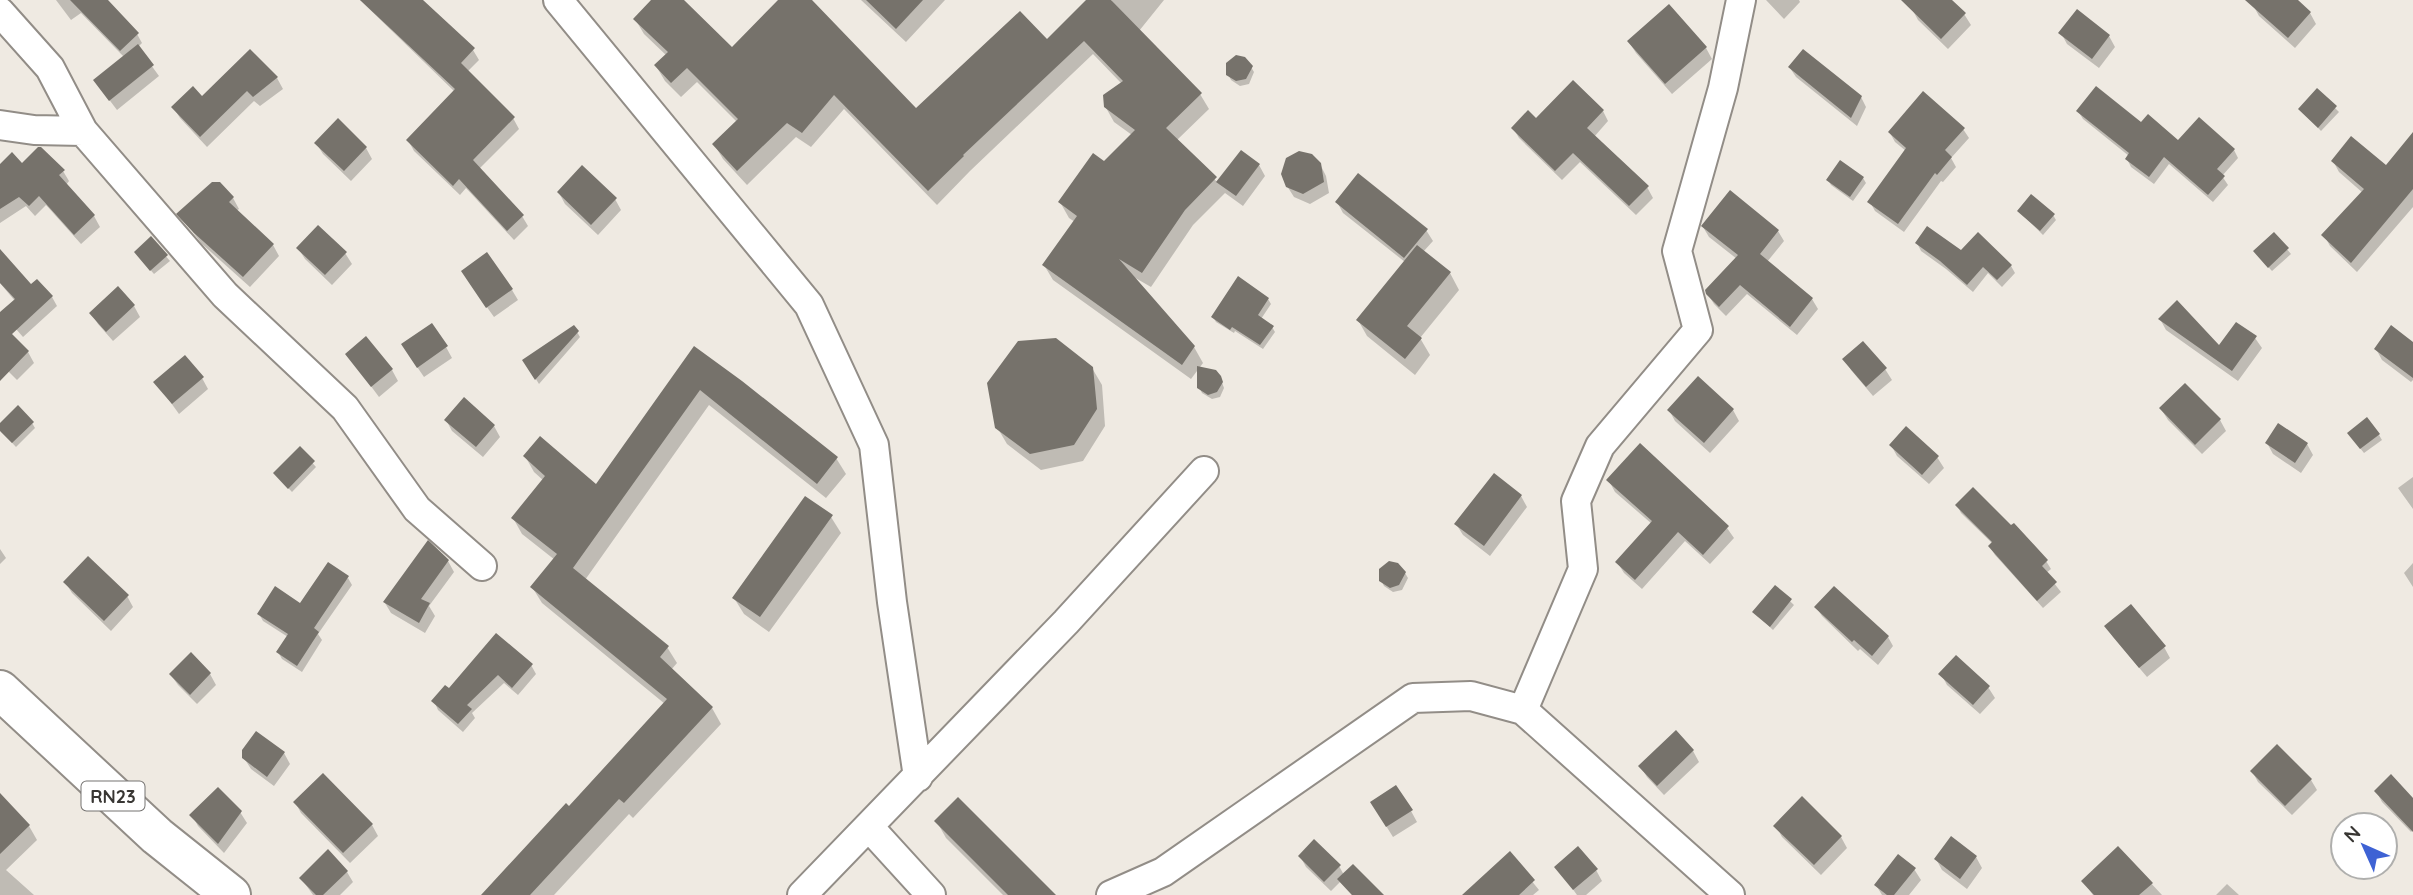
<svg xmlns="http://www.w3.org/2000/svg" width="2413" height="895" viewBox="0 0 2413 895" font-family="Quicksand,sans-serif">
<rect width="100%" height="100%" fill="#efeae2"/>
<path fill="#0003" d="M 56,0 L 95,0 L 137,34 L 142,43 L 138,47 L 159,76 L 117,110 L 95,81 L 124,57 L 81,13 L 71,20 Z
M 360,0 L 413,0 L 473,50 L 479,60 L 467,72 L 513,118 L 519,129 L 479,169 L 522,216 L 528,226 L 514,240 L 466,188 L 460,195 L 414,151 L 408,140 L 455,92 Z
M 654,0 L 682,0 L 732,49 L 780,0 L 809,0 L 916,110 L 1046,41 L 1089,0 L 1108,0 L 1110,2 L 1112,0 L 1164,0 L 1139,31 L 1200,94 L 1209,109 L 1177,140 L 1218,183 L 1259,165 L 1265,176 L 1243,206 L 1225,193 L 1193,225 L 1151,287 L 1132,276 L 1194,347 L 1203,363 L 1191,379 L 1053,280 L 1044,265 L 1075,222 L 1069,218 L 1060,202 L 1104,164 L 1132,135 L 1114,122 L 1105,106 L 1122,84 L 1093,54 L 970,171 L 937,205 L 844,109 L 811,147 L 796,137 L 747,185 L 723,159 L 714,144 L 737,122 L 697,82 L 681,97 L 665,81 L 656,66 L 667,56 L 644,34 L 635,19 Z
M 861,0 L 945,0 L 906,42 Z
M 1766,0 L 1799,0 L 1800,2 L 1784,19 Z
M 1921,0 L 1950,0 L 1964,14 L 1971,25 L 1948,49 L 1918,20 L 1912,9 Z
M 2258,0 L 2295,0 L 2310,13 L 2316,24 L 2295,48 L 2259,16 L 2253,5 Z
M 1669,7 L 1706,48 L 1712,59 L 1672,94 L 1636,53 L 1629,42 Z
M 2061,33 L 2109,36 L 2115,47 L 2099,68 L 2067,44 Z
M 250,51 L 277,78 L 283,89 L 260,106 L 254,101 L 207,147 L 180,118 L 173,107 L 202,98 Z
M 1251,67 L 1254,72 L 1249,84 L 1240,86 L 1231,80 L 1228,74 Z
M 1790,68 L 1861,97 L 1866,107 L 1857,126 L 1796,77 Z
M 2317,90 L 2339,112 L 2321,131 L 2300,109 Z
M 1603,111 L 1608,121 L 1594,137 L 1647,187 L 1653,198 L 1636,215 L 1580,162 L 1562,180 L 1519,138 L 1513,128 L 1536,120 Z
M 2078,111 L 2141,125 L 2178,143 L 2234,150 L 2238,158 L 2222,176 L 2228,185 L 2213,202 L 2169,164 L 2154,184 L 2131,167 L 2127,159 L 2129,156 L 2083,119 Z
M 1963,129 L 1969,138 L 1951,158 L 1956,167 L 1943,182 L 1941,181 L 1904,232 L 1875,211 L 1870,202 L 1906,151 L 1895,142 L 1890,133 Z
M 2413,135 L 2413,207 L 2357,272 L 2330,246 L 2324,235 L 2363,193 L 2339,172 L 2333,161 L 2386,168 Z
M 316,143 L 366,148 L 372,159 L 351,181 L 323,154 Z
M 1320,164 L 1326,176 L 1329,193 L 1310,204 L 1294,197 L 1287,186 Z
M 22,165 L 63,171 L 69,181 L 66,185 L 94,216 L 100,227 L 81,244 L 46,205 L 35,216 L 26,206 L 0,223 L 0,167 Z
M 1863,178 L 1866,183 L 1853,201 L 1831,185 L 1828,180 Z
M 220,184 L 233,198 L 239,209 L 236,211 L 273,245 L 279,256 L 250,287 L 202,244 L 179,214 Z
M 559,193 L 615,199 L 621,210 L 598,235 L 565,204 Z
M 1337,202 L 1426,230 L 1433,241 L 1423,252 L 1450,273 L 1459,290 L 1420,338 L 1430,355 L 1415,375 L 1367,336 L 1358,320 L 1405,262 L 1343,213 Z
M 2019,211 L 2053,215 L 2056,220 L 2043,235 Z
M 1703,227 L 1778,231 L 1784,241 L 1767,262 L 1812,299 L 1818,309 L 1797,335 L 1747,294 L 1726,316 L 1714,304 L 1707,293 L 1737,259 L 1709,237 Z
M 2274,234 L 2291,254 L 2272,271 L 2258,256 Z
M 151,239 L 170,261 L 154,274 L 139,257 Z
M 1917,243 L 2011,266 L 2015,273 L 2002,287 L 1988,273 L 1973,292 L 1946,269 L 1921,251 Z
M 298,248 L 345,253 L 352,264 L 332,285 L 305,259 Z
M 0,272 L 52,297 L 57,306 L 23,337 L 9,321 L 15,301 L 0,283 Z
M 469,282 L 512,290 L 518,300 L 494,317 Z
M 1268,299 L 1271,304 L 1261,319 L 1272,327 L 1275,332 L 1263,349 L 1235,331 L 1234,333 L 1216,322 L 1213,317 Z
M 134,306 L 140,317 L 113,341 L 98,324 L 91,313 Z
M 2160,319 L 2219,348 L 2255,338 L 2262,348 L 2238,381 L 2166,330 Z
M 2,326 L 28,352 L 34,363 L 17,380 L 0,363 L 0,327 Z
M 577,332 L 580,337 L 539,384 L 524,360 Z
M 2413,344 L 2413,380 L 2411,382 L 2382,360 L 2376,349 Z
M 446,347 L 452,358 L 424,377 L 409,355 Z
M 694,349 L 836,458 L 846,474 L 826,498 L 709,405 L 585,580 L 667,647 L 677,663 L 671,670 L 712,708 L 721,724 L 633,818 L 629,814 L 554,895 L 484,895 L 569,808 L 665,704 L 542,603 L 532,587 L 555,560 L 522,534 L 513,518 L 544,481 L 534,472 L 525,456 L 596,486 Z
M 347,354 L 392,370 L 398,381 L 379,397 Z
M 1845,359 L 1885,369 L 1892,380 L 1873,396 L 1851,370 Z
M 1092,368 L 1102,385 L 1105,426 L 1083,461 L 1041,470 L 1007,444 L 997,427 Z
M 1220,377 L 1224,388 L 1220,397 L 1212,399 L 1202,393 L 1199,387 Z
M 202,378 L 208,389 L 179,414 L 156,382 Z
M 1698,379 L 1733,410 L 1739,421 L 1710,453 L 1675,421 L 1669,410 Z
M 464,400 L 494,426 L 500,437 L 483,457 L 452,431 L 446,420 Z
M 2161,409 L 2220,420 L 2226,431 L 2202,454 L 2168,420 Z
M 32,423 L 35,428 L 16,447 L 0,430 L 0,425 Z
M 2379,435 L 2382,440 L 2364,453 L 2352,438 Z
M 2267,443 L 2307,444 L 2313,455 L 2301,473 L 2273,454 Z
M 1891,445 L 1937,457 L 1944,468 L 1929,484 L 1897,456 Z
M 300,449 L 316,467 L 292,492 L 275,474 Z
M 2413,477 L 2413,509 L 2398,488 Z
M 1609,481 L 1727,528 L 1734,538 L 1710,564 L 1685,541 L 1642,589 L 1624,573 L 1617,562 L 1652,524 L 1615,492 Z
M 1521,496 L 1527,507 L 1490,556 L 1463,535 L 1456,524 Z
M 1957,505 L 2011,528 L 2046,561 L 2051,569 L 2046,573 L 2061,592 L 2043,608 L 1995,555 L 1990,547 L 1993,544 L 1961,513 Z
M 831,517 L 841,533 L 769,632 L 744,614 L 734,598 Z
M 0,549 L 6,558 L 0,564 Z
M 448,561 L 454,572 L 429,606 L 435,616 L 425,633 L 391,613 L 385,603 Z
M 2413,563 L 2413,587 L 2404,573 Z
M 1405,573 L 1408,578 L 1402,590 L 1393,592 L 1384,586 L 1381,580 Z
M 348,578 L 352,585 L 318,634 L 322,640 L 302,672 L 282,659 L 278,652 L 288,637 L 263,621 L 259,614 L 301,605 Z
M 65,582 L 127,596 L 133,607 L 111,631 L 72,593 Z
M 1775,587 L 1794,605 L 1773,630 L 1754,612 Z
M 1816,607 L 1888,637 L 1893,646 L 1878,665 L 1860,649 L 1858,651 L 1822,616 Z
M 2106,626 L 2164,647 L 2170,658 L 2147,677 L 2113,637 Z
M 496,635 L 531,665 L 536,674 L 518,695 L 504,683 L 472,713 L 475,718 L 463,732 L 438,710 L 434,701 L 449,691 Z
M 210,674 L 216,685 L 197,704 L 178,685 L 171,675 Z
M 1941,674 L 1988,687 L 1995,698 L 1980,714 L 1947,685 Z
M 1693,751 L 1699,762 L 1664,795 L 1647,777 L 1640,766 Z
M 284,753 L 290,764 L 274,786 L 251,769 L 244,758 Z
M 2252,771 L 2311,780 L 2317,790 L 2292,815 L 2258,782 Z
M 2376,791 L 2413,800 L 2413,830 L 2411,832 L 2382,802 Z
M 0,796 L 29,826 L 37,840 L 6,870 L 34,895 L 0,895 Z
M 295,802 L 372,825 L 378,836 L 350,863 L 301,813 Z
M 1411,811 L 1417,822 L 1393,837 L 1378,813 Z
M 240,812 L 247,823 L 224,853 L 198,826 L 192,815 Z
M 937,822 L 1054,895 L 1003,895 L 946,838 Z
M 1776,826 L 1841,837 L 1847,848 L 1821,875 L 1782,837 Z
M 2118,848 L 2162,895 L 2093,895 L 2083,881 Z
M 1510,854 L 1539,890 L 1533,895 L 1466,895 Z
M 1300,856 L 1339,866 L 1344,875 L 1376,895 L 1352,895 L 1340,882 L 1331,891 L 1306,867 Z
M 1976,857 L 1982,868 L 1967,889 L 1942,870 L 1936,859 Z
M 1557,867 L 1596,870 L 1602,881 L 1586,895 L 1577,895 Z
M 1914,869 L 1921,880 L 1909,895 L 1882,895 L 1876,885 Z
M 347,872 L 353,882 L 340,895 L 313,895 L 301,878 Z
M 2227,884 L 2239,895 L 2216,895 Z"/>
<path fill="#76726b" d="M 70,0 L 108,0 L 139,33 L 120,51 Z
M 360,0 L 423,0 L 475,48 L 461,63 L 515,117 L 473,160 L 524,215 L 507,231 L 459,179 L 453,186 L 406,140 L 455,89 Z
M 651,0 L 684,0 L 732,47 L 778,0 L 812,0 L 916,108 L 1020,11 L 1047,39 L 1086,0 L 1111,0 L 1202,93 L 1166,128 L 1217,177 L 1185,210 L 1142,273 L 1119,259 L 1195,346 L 1182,365 L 1042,265 L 1077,216 L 1058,202 L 1093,153 L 1104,161 L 1135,130 L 1104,107 L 1103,95 L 1123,81 L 1084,41 L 963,155 L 964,156 L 928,191 L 834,95 L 802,133 L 787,123 L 737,171 L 712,144 L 738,119 L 687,68 L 671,83 L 654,65 L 668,52 L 633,19 Z
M 866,0 L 923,0 L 896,29 Z
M 1901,0 L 1952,0 L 1966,13 L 1941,39 Z
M 2245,0 L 2298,0 L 2311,12 L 2288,38 Z
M 1669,4 L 1707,47 L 1665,84 L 1627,41 Z
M 2077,9 L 2110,35 L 2092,59 L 2058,33 Z
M 138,44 L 154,65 L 109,101 L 93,80 Z
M 250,49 L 278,77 L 253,97 L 247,91 L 200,137 L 171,107 L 193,86 L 202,96 Z
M 1803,49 L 1862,96 L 1851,118 L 1788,67 Z
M 1236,55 L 1245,57 L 1253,66 L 1246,79 L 1236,81 L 1226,75 L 1226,63 Z
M 1573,80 L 1604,110 L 1587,128 L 1649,186 L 1629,206 L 1573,153 L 1555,171 L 1511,128 L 1528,110 L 1536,118 Z
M 2096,86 L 2141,122 L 2148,114 L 2178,140 L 2199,117 L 2235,149 L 2217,169 L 2225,176 L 2208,195 L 2164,157 L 2149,177 L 2125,159 L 2129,153 L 2076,111 Z
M 2317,88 L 2337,106 L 2318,128 L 2298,109 Z
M 1923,91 L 1965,128 L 1945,150 L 1952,157 L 1937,175 L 1935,173 L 1898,224 L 1867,202 L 1906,148 L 1888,132 Z
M 338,118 L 367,147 L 344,171 L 314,143 Z
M 2413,132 L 2413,189 L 2351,263 L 2321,235 L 2364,189 L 2331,161 L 2351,136 L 2386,165 Z
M 38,147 L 41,147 L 65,170 L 59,175 L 95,215 L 74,235 L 39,196 L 29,206 L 19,197 L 0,209 L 0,164 L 12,152 L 22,163 Z
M 1241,150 L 1260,164 L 1236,196 L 1216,182 Z
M 1299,151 L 1312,154 L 1321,163 L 1324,182 L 1303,194 L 1286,187 L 1281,174 L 1286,158 Z
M 1840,160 L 1864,177 L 1850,197 L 1826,180 Z
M 582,165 L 617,198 L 591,225 L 557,192 Z
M 1358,173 L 1428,229 L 1404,258 L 1335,202 Z
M 212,182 L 220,182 L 234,197 L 229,202 L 274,244 L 243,277 L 194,233 L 176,214 Z
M 1730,190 L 1779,230 L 1760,254 L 1813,298 L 1790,327 L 1740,285 L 1719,307 L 1706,294 L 1705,290 L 1738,255 L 1701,226 Z
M 2031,194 L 2055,214 L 2040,231 L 2017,211 Z
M 318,225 L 347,252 L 325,275 L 296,248 Z
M 1927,226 L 1961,250 L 1978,232 L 2012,265 L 1997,280 L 1983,267 L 1967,285 L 1940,261 L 1915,243 Z
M 2274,232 L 2289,248 L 2268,268 L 2253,251 Z
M 151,236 L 168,255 L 150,271 L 134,252 Z
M 1417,245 L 1451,272 L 1407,326 L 1422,338 L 1405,359 L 1356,320 Z
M 0,249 L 31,284 L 37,279 L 53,296 L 12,334 L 29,351 L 0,381 L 0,312 L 15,299 L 0,283 Z
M 487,252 L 513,289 L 486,308 L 461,271 Z
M 1238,276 L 1269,298 L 1258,315 L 1274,326 L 1260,345 L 1232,327 L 1230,330 L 1211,317 Z
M 118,286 L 135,305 L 106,332 L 89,313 Z
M 2177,300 L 2219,345 L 2236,322 L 2257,336 L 2232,371 L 2158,319 Z
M 432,323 L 448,346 L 417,368 L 401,344 Z
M 574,325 L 579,331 L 535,380 L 522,360 Z
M 2391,325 L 2413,342 L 2413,378 L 2374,349 Z
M 366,336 L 393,369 L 371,387 L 345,354 Z
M 1056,338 L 1093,367 L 1097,409 L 1074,445 L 1030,454 L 995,428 L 987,383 L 1018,341 Z
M 1863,341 L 1887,368 L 1866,387 L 1842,359 Z
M 694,346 L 742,381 L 838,457 L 817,484 L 700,390 L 573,568 L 669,646 L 660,657 L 713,707 L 624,803 L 619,799 L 530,895 L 481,895 L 566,803 L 569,806 L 667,699 L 530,587 L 557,554 L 511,518 L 545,476 L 523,456 L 540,436 L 596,484 Z
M 185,355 L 204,377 L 172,404 L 153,382 Z
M 1197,366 L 1216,370 L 1221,376 L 1223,382 L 1217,392 L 1208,395 L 1197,388 Z
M 1698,376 L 1734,409 L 1704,443 L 1667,410 Z
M 2185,383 L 2221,419 L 2195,445 L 2159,408 Z
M 464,397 L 495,425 L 476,447 L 444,420 Z
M 18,405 L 34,422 L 12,443 L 0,431 L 0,423 Z
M 2367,417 L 2380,434 L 2360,449 L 2347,433 Z
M 2278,423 L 2308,443 L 2295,463 L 2265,443 Z
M 1906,426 L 1939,456 L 1922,475 L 1889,445 Z
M 1640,443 L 1729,526 L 1703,555 L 1678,532 L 1635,580 L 1615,562 L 1652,521 L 1606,480 Z
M 300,446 L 315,461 L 288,489 L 273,473 Z
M 1494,473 L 1522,495 L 1484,546 L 1454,524 Z
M 1973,487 L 2011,525 L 2014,523 L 2048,560 L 2042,566 L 2057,582 L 2037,601 L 1988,546 L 1992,542 L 1955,505 Z
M 805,496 L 833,515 L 760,617 L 732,598 Z
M 428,540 L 449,560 L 421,599 L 430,603 L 419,623 L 383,602 Z
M 88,556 L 129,595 L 104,621 L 63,582 Z
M 1389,561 L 1398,563 L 1406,572 L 1399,585 L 1390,588 L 1379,581 L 1379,569 Z
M 328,562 L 349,576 L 314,628 L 319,632 L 297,666 L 276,652 L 288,634 L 257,614 L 275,586 L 300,603 Z
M 1775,585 L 1792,599 L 1770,627 L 1752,612 Z
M 1834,586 L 1889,636 L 1872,656 L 1854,640 L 1852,642 L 1814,607 Z
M 2131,604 L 2166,646 L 2139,668 L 2104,626 Z
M 496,633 L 533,664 L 512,688 L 498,675 L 467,705 L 472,709 L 458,724 L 431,701 L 445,685 L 449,688 Z
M 191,652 L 211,673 L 190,695 L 169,674 Z
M 1956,655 L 1990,686 L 1973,705 L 1938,674 Z
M 1676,730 L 1694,750 L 1657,786 L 1638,766 Z
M 256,731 L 285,752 L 267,777 L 242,758 L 242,750 Z
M 2277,744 L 2312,779 L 2285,806 L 2250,771 Z
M 323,773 L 373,824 L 343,853 L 293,802 Z
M 2391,774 L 2413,798 L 2413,832 L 2374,791 Z
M 1396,785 L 1413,810 L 1386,827 L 1370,802 Z
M 218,787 L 242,811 L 218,844 L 189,815 Z
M 0,793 L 30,825 L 0,854 Z
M 1802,796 L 1842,836 L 1814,865 L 1773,826 Z
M 958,797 L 1056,895 L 1008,895 L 934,821 Z
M 1951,836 L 1977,856 L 1960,879 L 1934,859 Z
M 1314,839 L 1341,865 L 1324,882 L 1298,856 Z
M 1578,846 L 1598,869 L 1573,890 L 1554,867 Z
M 2118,846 L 2153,883 L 2139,895 L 2094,895 L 2081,881 Z
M 328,849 L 348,871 L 323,895 L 316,895 L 299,878 Z
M 1510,851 L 1535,880 L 1519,895 L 1462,895 Z
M 1898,854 L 1916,868 L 1894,895 L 1887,895 L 1874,885 Z
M 1353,864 L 1384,895 L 1352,895 L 1337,879 Z"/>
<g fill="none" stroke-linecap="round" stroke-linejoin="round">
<defs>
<path id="street" d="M 558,0 L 809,305 L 874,445 L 892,602 L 918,777
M 0,12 L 50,68 L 83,131 L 225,295 L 345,408 L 417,509 L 482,566
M 0,125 L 34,130 L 83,131
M 1523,710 L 1583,569 L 1576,501 L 1600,446 L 1698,330 L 1677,251 L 1723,88 L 1741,0
M 869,827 L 931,895
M 802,895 L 1066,622 L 1204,471
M 1111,895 L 1163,872 L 1413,698 L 1471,696 L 1523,710 L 1730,895"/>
<path id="primary" d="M 0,690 L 157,836 L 231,895"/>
</defs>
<use href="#street" stroke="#928d87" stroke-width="32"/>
<use href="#primary" stroke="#928d87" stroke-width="42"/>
<use href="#street" stroke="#fff" stroke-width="28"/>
<use href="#primary" stroke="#fff" stroke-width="38"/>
</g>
<g text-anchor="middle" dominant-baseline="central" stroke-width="7" stroke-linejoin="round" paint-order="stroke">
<rect fill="#fff" stroke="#747270" stroke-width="2" x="81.5" y="781.5" width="63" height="29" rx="5"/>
<g font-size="18" font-weight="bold" fill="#383633">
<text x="113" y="796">RN23</text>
</g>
</g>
<g transform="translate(2364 846) rotate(315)"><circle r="33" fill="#ffffff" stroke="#afafad" stroke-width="2"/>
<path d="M0-5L12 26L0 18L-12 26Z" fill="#3e62d4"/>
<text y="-10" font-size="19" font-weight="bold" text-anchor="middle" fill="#383633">N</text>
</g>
</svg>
